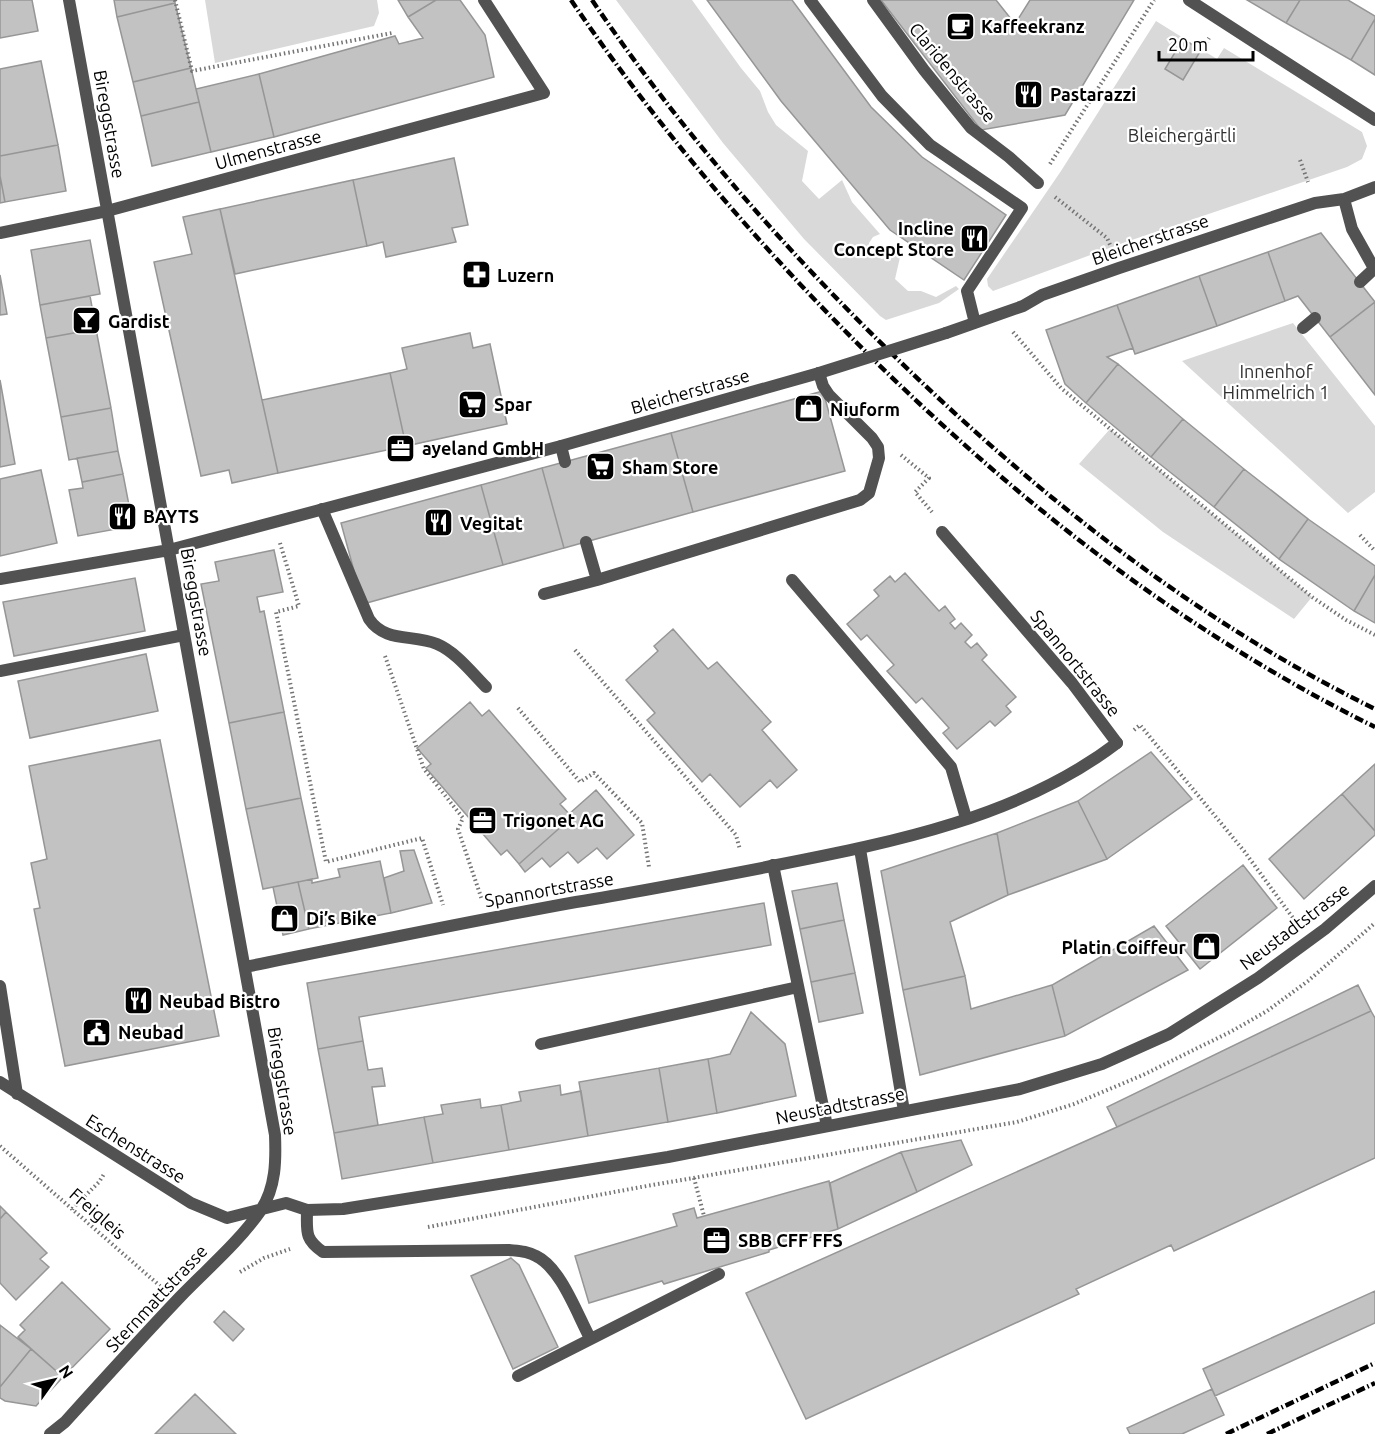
<svg xmlns="http://www.w3.org/2000/svg" width="1375" height="1434" viewBox="0 0 1375 1434" font-family="Ubuntu,sans-serif">
<rect width="100%" height="100%" fill="#fff"/>
<path fill="#d9d9d9" d="M 205,0 L 377,0 L 379,13 L 374,26 L 215,63 Z
M 616,0 L 692,0 L 741,68 L 760,91 L 768,112 L 776,125 L 808,151 L 802,181 L 819,199 L 842,180 L 852,202 L 880,234 L 873,237 L 869,243 L 870,253 L 882,259 L 887,258 L 900,247 L 901,253 L 895,279 L 908,291 L 921,291 L 936,297 L 956,286 L 959,289 L 939,303 L 886,320 L 880,316 L 804,239 L 723,143 Z
M 1156,21 L 1217,59 L 1224,48 L 1362,132 L 1367,146 L 1362,159 L 1347,167 L 1123,243 L 993,291 L 988,286 L 987,279 L 1061,171 Z
M 1293,323 L 1375,426 L 1375,492 L 1348,513 L 1182,361 Z
M 1110,429 L 1312,597 L 1294,619 L 1163,532 L 1079,464 Z"/>
<path fill="#c2c2c2" stroke="#969696" stroke-width="1.5" d="M 0,0 L 32,0 L 38,31 L 0,38 Z
M 114,0 L 175,0 L 175,3 L 117,17 Z
M 398,0 L 436,0 L 408,17 Z
M 436,0 L 460,0 L 485,35 L 494,77 L 274,137 L 259,74 L 395,36 L 399,44 L 423,38 L 408,17 Z
M 707,0 L 792,0 L 871,107 L 922,157 L 1006,215 L 964,280 L 890,230 L 781,101 Z
M 881,0 L 996,0 L 1015,24 L 1030,0 L 1134,0 L 1065,115 L 981,130 Z
M 1247,0 L 1300,0 L 1286,23 Z
M 1300,0 L 1348,0 L 1375,16 L 1375,19 L 1351,60 L 1286,23 Z
M 175,3 L 191,68 L 133,82 L 117,17 Z
M 1375,19 L 1375,75 L 1351,60 Z
M 1183,39 L 1201,50 L 1183,80 L 1165,69 Z
M 41,61 L 58,145 L 0,156 L 0,69 Z
M 191,68 L 199,102 L 141,116 L 133,82 Z
M 259,74 L 274,137 L 211,152 L 196,89 Z
M 199,102 L 211,152 L 152,166 L 141,116 Z
M 58,145 L 66,191 L 5,202 L 0,176 L 0,156 Z
M 454,158 L 468,225 L 452,228 L 456,242 L 386,257 L 383,242 L 367,246 L 353,180 Z
M 0,176 L 5,202 L 0,203 Z
M 353,180 L 367,246 L 235,274 L 220,209 Z
M 220,209 L 278,473 L 232,483 L 229,470 L 201,476 L 154,262 L 192,254 L 183,217 Z
M 1321,233 L 1375,302 L 1330,337 L 1298,296 L 1285,301 L 1268,252 Z
M 90,240 L 100,294 L 40,305 L 31,250 Z
M 1268,252 L 1285,301 L 1217,326 L 1199,276 Z
M 0,275 L 7,314 L 0,315 Z
M 1199,276 L 1217,326 L 1135,354 L 1117,305 Z
M 90,296 L 96,329 L 46,338 L 40,305 Z
M 1375,302 L 1375,395 L 1330,337 Z
M 1117,305 L 1133,348 L 1107,357 L 1118,364 L 1086,403 L 1065,384 L 1046,330 Z
M 96,329 L 111,408 L 61,417 L 46,338 Z
M 470,333 L 473,348 L 490,344 L 507,424 L 406,446 L 390,373 L 407,369 L 402,348 Z
M 1118,364 L 1183,419 L 1151,457 L 1086,403 Z
M 390,373 L 406,446 L 278,473 L 262,400 Z
M 0,380 L 15,464 L 0,467 Z
M 823,391 L 845,471 L 693,512 L 671,433 Z
M 111,408 L 118,451 L 69,460 L 61,417 Z
M 1183,419 L 1244,469 L 1214,507 L 1151,457 Z
M 671,433 L 693,512 L 564,548 L 542,468 Z
M 118,451 L 123,474 L 82,482 L 77,458 Z
M 542,468 L 564,548 L 503,565 L 481,485 Z
M 1244,469 L 1308,519 L 1279,559 L 1214,507 Z
M 41,470 L 57,543 L 0,556 L 0,479 Z
M 123,474 L 133,526 L 78,536 L 69,490 L 83,488 L 82,482 Z
M 481,485 L 503,565 L 363,604 L 341,523 Z
M 1308,519 L 1375,566 L 1375,575 L 1354,611 L 1279,559 Z
M 274,550 L 283,592 L 257,597 L 260,612 L 264,611 L 284,712 L 229,723 L 201,584 L 219,581 L 215,562 Z
M 905,573 L 939,611 L 945,606 L 955,619 L 950,623 L 955,629 L 961,623 L 972,635 L 965,642 L 971,648 L 977,643 L 987,655 L 982,660 L 1016,697 L 1006,706 L 1011,712 L 995,726 L 990,721 L 957,749 L 943,733 L 949,728 L 922,698 L 916,703 L 887,671 L 894,665 L 867,635 L 861,640 L 847,624 L 879,596 L 874,590 L 890,576 L 895,582 Z
M 1375,575 L 1375,623 L 1354,611 Z
M 135,578 L 145,631 L 14,656 L 3,602 Z
M 673,629 L 708,669 L 717,662 L 771,722 L 762,730 L 797,770 L 777,788 L 770,780 L 740,807 L 710,774 L 702,782 L 647,720 L 655,713 L 626,680 L 658,651 L 654,646 Z
M 146,654 L 158,711 L 30,738 L 18,681 Z
M 470,702 L 482,716 L 489,710 L 566,799 L 560,804 L 572,817 L 519,864 L 507,850 L 501,855 L 426,768 L 431,764 L 417,748 Z
M 284,712 L 301,798 L 246,809 L 229,723 Z
M 160,740 L 219,1036 L 65,1066 L 34,909 L 40,908 L 31,863 L 47,859 L 29,766 Z
M 1151,752 L 1192,799 L 1107,859 L 1078,801 Z
M 1375,764 L 1375,831 L 1342,794 Z
M 596,790 L 634,835 L 607,859 L 597,848 L 578,863 L 568,852 L 550,867 L 542,858 L 525,872 L 519,864 L 572,817 L 569,814 Z
M 1342,794 L 1375,831 L 1375,835 L 1304,899 L 1269,859 Z
M 301,798 L 318,878 L 263,889 L 246,809 Z
M 1078,801 L 1107,859 L 1008,895 L 997,833 Z
M 997,833 L 1008,895 L 950,922 L 965,976 L 903,990 L 881,871 Z
M 414,850 L 432,903 L 391,913 L 384,878 L 404,871 L 400,851 Z
M 380,861 L 391,913 L 309,929 L 298,882 L 312,879 L 312,883 L 340,877 L 338,869 Z
M 1243,865 L 1277,908 L 1200,969 L 1166,926 Z
M 298,882 L 309,929 L 283,935 L 273,887 Z
M 837,883 L 844,920 L 800,929 L 792,891 Z
M 764,903 L 771,945 L 359,1017 L 363,1041 L 318,1049 L 307,983 Z
M 844,920 L 855,973 L 811,982 L 800,929 Z
M 1154,926 L 1188,970 L 1065,1036 L 1052,985 Z
M 855,973 L 863,1013 L 819,1022 L 811,982 Z
M 965,976 L 971,1009 L 1052,985 L 1065,1036 L 920,1075 L 903,990 Z
M 1358,985 L 1371,1011 L 1117,1127 L 1107,1107 Z
M 1371,1011 L 1375,1018 L 1375,1158 L 1174,1251 L 1171,1245 L 1076,1289 L 1079,1294 L 806,1419 L 746,1293 L 1117,1127 Z
M 751,1012 L 785,1044 L 796,1096 L 717,1113 L 708,1059 L 730,1054 Z
M 363,1041 L 368,1070 L 382,1068 L 385,1086 L 372,1087 L 378,1125 L 334,1133 L 318,1049 Z
M 708,1059 L 717,1113 L 668,1122 L 659,1068 Z
M 659,1068 L 668,1122 L 588,1136 L 579,1082 Z
M 560,1085 L 561,1095 L 581,1091 L 588,1136 L 509,1150 L 501,1105 L 521,1101 L 519,1092 Z
M 480,1099 L 481,1108 L 501,1105 L 509,1150 L 433,1163 L 424,1117 L 443,1114 L 441,1105 Z
M 424,1117 L 433,1163 L 342,1179 L 334,1133 Z
M 961,1140 L 972,1165 L 917,1192 L 901,1152 Z
M 901,1152 L 917,1192 L 838,1229 L 830,1183 Z
M 829,1181 L 838,1229 L 769,1250 L 769,1252 L 664,1284 L 662,1281 L 589,1303 L 575,1256 L 677,1226 L 673,1214 L 694,1208 L 697,1218 Z
M 0,1206 L 6,1212 L 0,1219 Z
M 6,1212 L 47,1253 L 40,1259 L 49,1267 L 16,1300 L 0,1283 L 0,1219 Z
M 511,1258 L 519,1265 L 558,1347 L 513,1369 L 471,1276 Z
M 62,1282 L 110,1329 L 63,1377 L 18,1337 L 25,1330 L 20,1325 Z
M 1375,1291 L 1375,1323 L 1215,1396 L 1203,1369 Z
M 224,1311 L 244,1329 L 233,1341 L 214,1322 Z
M 0,1325 L 31,1349 L 0,1387 Z
M 31,1349 L 63,1377 L 36,1406 L 5,1401 L 0,1398 L 0,1387 Z
M 1212,1389 L 1224,1415 L 1182,1434 L 1130,1434 L 1127,1428 Z
M 195,1394 L 236,1434 L 155,1434 Z"/>
<g fill="none" stroke-linecap="round" stroke-linejoin="round">
<path stroke="#747474" stroke-width="4" stroke-dasharray="1.5 3" stroke-linecap="butt" d="M 175,0 L 192,71 L 392,33
M 1201,50 L 1209,38
M 1300,160 L 1308,182
M 1050,164 L 1154,0
M 1055,197 L 1107,238 L 1111,247
M 1013,332 L 1061,388 L 1312,597 L 1346,620 L 1375,635
M 901,455 L 929,478 L 915,492 L 932,512
M 1360,535 L 1375,551
M 280,543 L 299,606 L 276,612 L 326,862 L 422,838 L 443,905
M 575,650 L 736,835 L 740,850
M 385,656 L 424,769 L 463,818 L 458,829 L 482,900
M 518,708 L 580,782 L 594,773 L 642,823 L 649,867
M 1134,730 L 1140,725 L 1244,851 L 1293,918
M 0,1146 L 160,1286
M 694,1178 L 704,1216
M 72,1209 L 99,1182 L 104,1174
M 428,1227 L 641,1187 L 1017,1122 L 1074,1104 L 1143,1075 L 1232,1031 L 1267,1011 L 1308,981 L 1375,923
M 240,1272 L 264,1258 L 290,1249"/>
<path stroke="#525252" stroke-width="12" d="M 1360,282 L 1374,269
M 1303,328 L 1315,318
M 561,446 L 565,462
M 322,509 L 369,619 C 385,643 413,634 437,644 C 456,652 472,673 486,687
M 942,532 L 1072,683 L 1117,743
M 586,542 L 597,580 L 860,500 L 869,493 L 879,458 L 878,447 L 872,438 L 829,395 L 823,386 L 819,373
M 792,580 L 951,767 L 966,818
M 544,594 L 597,580
M 0,671 L 184,635
M 773,865 L 827,1126
M 541,1044 L 798,987
M 307,1210 C 307,1231 304,1239 323,1252 L 509,1250 C 519,1251 527,1251 536,1256 C 561,1268 577,1314 590,1338
M 518,1376 L 719,1274"/>
<path stroke="#525252" stroke-width="12" d="M 810,0 L 882,96 L 930,145 L 1022,208 L 967,291 L 975,323
M 873,0 L 924,70 L 971,128 L 1009,157 L 1038,183
M 1189,0 L 1375,120
M 1344,199 L 1352,229 L 1375,270
M 0,233 L 107,211 L 544,93 L 484,0
M 946,333 L 1023,306 L 1042,295 L 1119,268 L 1315,203 L 1344,199 L 1375,187
M 0,579 L 169,550 L 561,446 L 819,373
M 860,849 L 904,1111
M 245,967 C 355,945 465,922 576,902 C 643,891 710,878 777,865 C 894,842 1020,817 1117,743
M 0,986 L 17,1094
M 0,1082 L 191,1203 L 227,1218 L 286,1203 L 307,1210 L 343,1209 L 668,1157 L 1020,1089 L 1102,1064 L 1169,1034 L 1258,978 L 1325,929 L 1375,886
M 50,1434 L 65,1422 C 103,1380 141,1338 180,1297 C 207,1269 239,1242 261,1210 C 276,1187 276,1160 275,1135 L 69,0"/>
<path stroke="#000" stroke-width="4.5" stroke-dasharray="9 3 1.5 3" stroke-linecap="butt" d="M 571,0 C 659,130 761,248 872,358 C 1021,505 1187,634 1375,727
M 592,0 C 677,126 778,242 886,348 C 1031,490 1192,619 1375,709
M 1226,1434 L 1375,1363
M 1267,1434 L 1375,1383"/>
<path stroke="#525252" stroke-width="12" d="M 819,373 L 946,333"/>
</g>
<defs>
<symbol id="cafe-square" viewBox="-11 -11 22 22"><rect x="-9" y="-9" width="18" height="18" rx="4" fill="#000" stroke="#fff"/><path d="M-5.5-4.5H6V0H3Q3 3.5 0 3.5H-2.5Q-5.5 3.5-5.5 0ZM3-3.2v2h1.7v-2ZM-6 4.5H4V6H-6Z" fill="#fff"/></symbol>
<symbol id="restaurant-square" viewBox="-11 -11 22 22"><rect x="-9" y="-9" width="18" height="18" rx="4" fill="#000" stroke="#fff"/><path d="M-5-6h1v4h1v-4h1v4h1v-4h1v5L-1.5 .5V6h-2V.5L-5-1ZM5-6V6H3V1.5H1.5Q1.5-4 5-6Z" fill="#fff"/></symbol>
<symbol id="pharmacy-square" viewBox="-11 -11 22 22"><rect x="-9" y="-9" width="18" height="18" rx="4" fill="#000" stroke="#fff"/><path d="M-2-6h4v4h4v4h-4v4h-4v-4h-4v-4h4Z" fill="#fff"/></symbol>
<symbol id="bar-square" viewBox="-11 -11 22 22"><rect x="-9" y="-9" width="18" height="18" rx="4" fill="#000" stroke="#fff"/><path d="M-6-5H6L.8 .8V4.5H3.5V6h-7V4.5H-.8V.8Z" fill="#fff"/></symbol>
<symbol id="supermarket-square" viewBox="-11 -11 22 22"><rect x="-9" y="-9" width="18" height="18" rx="4" fill="#000" stroke="#fff"/><path d="M-6-5.5h2.5l.6 2H6L4.5 2H-2.5L-4.4-4H-6ZM-1.5 3.2a1.3 1.3 0 1 0 .1 0ZM3 3.2a1.3 1.3 0 1 0 .1 0Z" fill="#fff"/></symbol>
<symbol id="shop-square" viewBox="-11 -11 22 22"><rect x="-9" y="-9" width="18" height="18" rx="4" fill="#000" stroke="#fff"/><path d="M-5-2.5h2.3a2.7 3.5 0 0 1 5.4 0H5L5.5 6h-11ZM-1.5-2.5h3a1.5 2.3 0 0 0-3 0Z" fill="#fff"/></symbol>
<symbol id="office-square" viewBox="-11 -11 22 22"><rect x="-9" y="-9" width="18" height="18" rx="4" fill="#000" stroke="#fff"/><path d="M-6-3h4V-5.5h4V-3h4V5H-6ZM-1-4.5V-3h2v-1.5ZM-6 0V1H6V0Z" fill="#fff"/></symbol>
<symbol id="civic-square" viewBox="-11 -11 22 22"><rect x="-9" y="-9" width="18" height="18" rx="4" fill="#000" stroke="#fff"/><path d="M-.6-6.5H3V-4.5H.6V-3L4-1V1h2V6H-6V1h2V-1L-.6-3ZM-1.2 2.5V6h2.4V2.5Z" fill="#fff"/></symbol>
</defs>
<g fill-rule="evenodd">
<use href="#cafe-square" x="944" y="10" width="33" height="33"/>
<use href="#restaurant-square" x="1012" y="78" width="33" height="33"/>
<use href="#restaurant-square" x="958" y="222" width="33" height="33"/>
<use href="#pharmacy-square" x="460" y="258" width="33" height="33"/>
<use href="#bar-square" x="70" y="304" width="33" height="33"/>
<use href="#supermarket-square" x="456" y="388" width="33" height="33"/>
<use href="#shop-square" x="792" y="392" width="33" height="33"/>
<use href="#office-square" x="384" y="432" width="33" height="33"/>
<use href="#supermarket-square" x="584" y="450" width="33" height="33"/>
<use href="#restaurant-square" x="106" y="500" width="33" height="33"/>
<use href="#restaurant-square" x="422" y="506" width="33" height="33"/>
<use href="#office-square" x="466" y="804" width="33" height="33"/>
<use href="#shop-square" x="268" y="902" width="33" height="33"/>
<use href="#shop-square" x="1190" y="930" width="33" height="33"/>
<use href="#restaurant-square" x="122" y="984" width="33" height="33"/>
<use href="#civic-square" x="80" y="1016" width="33" height="33"/>
<use href="#office-square" x="700" y="1224" width="33" height="33"/>
</g>
<g text-anchor="middle" dominant-baseline="central" stroke-width="4.5" stroke-linejoin="round" paint-order="stroke">
<g font-size="18" font-weight="bold" fill="#000" stroke="#fff" text-anchor="start">
<text x="981" y="26">Kaffeekranz</text>
<text x="1050" y="94">Pastarazzi</text>
<text x="954" y="228" text-anchor="end">Incline<tspan x="954" dy="21">Concept Store</tspan></text>
<text x="497" y="275">Luzern</text>
<text x="108" y="321">Gardist</text>
<text x="494" y="404">Spar</text>
<text x="830" y="409">Niuform</text>
<text x="422" y="448">ayeland GmbH</text>
<text x="622" y="467">Sham Store</text>
<text x="143" y="516">BAYTS</text>
<text x="460" y="523">Vegitat</text>
<text x="503" y="820">Trigonet AG</text>
<text x="306" y="918">Di’s Bike</text>
<text x="1186" y="947" text-anchor="end">Platin Coiffeur</text>
<text x="159" y="1001">Neubad Bistro</text>
<text x="118" y="1032">Neubad</text>
<text x="738" y="1240">SBB CFF FFS</text>
</g>
<g font-size="18" fill="#000" stroke="#fff">
<text transform="translate(953 72) rotate(50)">Claridenstrasse</text>
<text transform="translate(110 124) rotate(80)">Bireggstrasse</text>
<text transform="translate(268 149) rotate(-15)">Ulmenstrasse</text>
<text transform="translate(1150 239) rotate(-19)">Bleicherstrasse</text>
<text transform="translate(690 391) rotate(-16)">Bleicherstrasse</text>
<text transform="translate(197 602) rotate(80)">Bireggstrasse</text>
<text transform="translate(1076 663) rotate(51)">Spannortstrasse</text>
<text transform="translate(549 889) rotate(-10)">Spannortstrasse</text>
<text transform="translate(1294 926) rotate(-37)">Neustadtstrasse</text>
<text transform="translate(283 1081) rotate(81)">Bireggstrasse</text>
<text transform="translate(840 1105) rotate(-11)">Neustadtstrasse</text>
<text transform="translate(136 1148) rotate(32)">Eschenstrasse</text>
<text transform="translate(98 1213) rotate(41)">Freigleis</text>
<text transform="translate(156 1298) rotate(-47)">Sternmattstrasse</text>
</g>
<g font-size="18" fill="#303030" stroke="#fff">
<text x="1182" y="135">Bleichergärtli</text>
<text x="1276" y="371">Innenhof<tspan x="1276" dy="21">Himmelrich 1</tspan></text>
</g>
</g>
<g transform="translate(54 1380) rotate(56)" stroke="#ffffff" stroke-width="4.5" paint-order="stroke">
<path d="M0-4.5L10 22L0 15L-10 22Z" fill="#000000"/>
<text y="-9" font-size="16" font-weight="bold" text-anchor="middle" fill="#000000">N</text>
</g>
<path d="M1159 51v9h94v-9" fill="none" stroke="#000000" stroke-width="3"/>
<text x="1168" y="51" font-size="18" fill="#000000" stroke="#ffffff" stroke-width="4.5" paint-order="stroke">20 m</text>
</svg>
